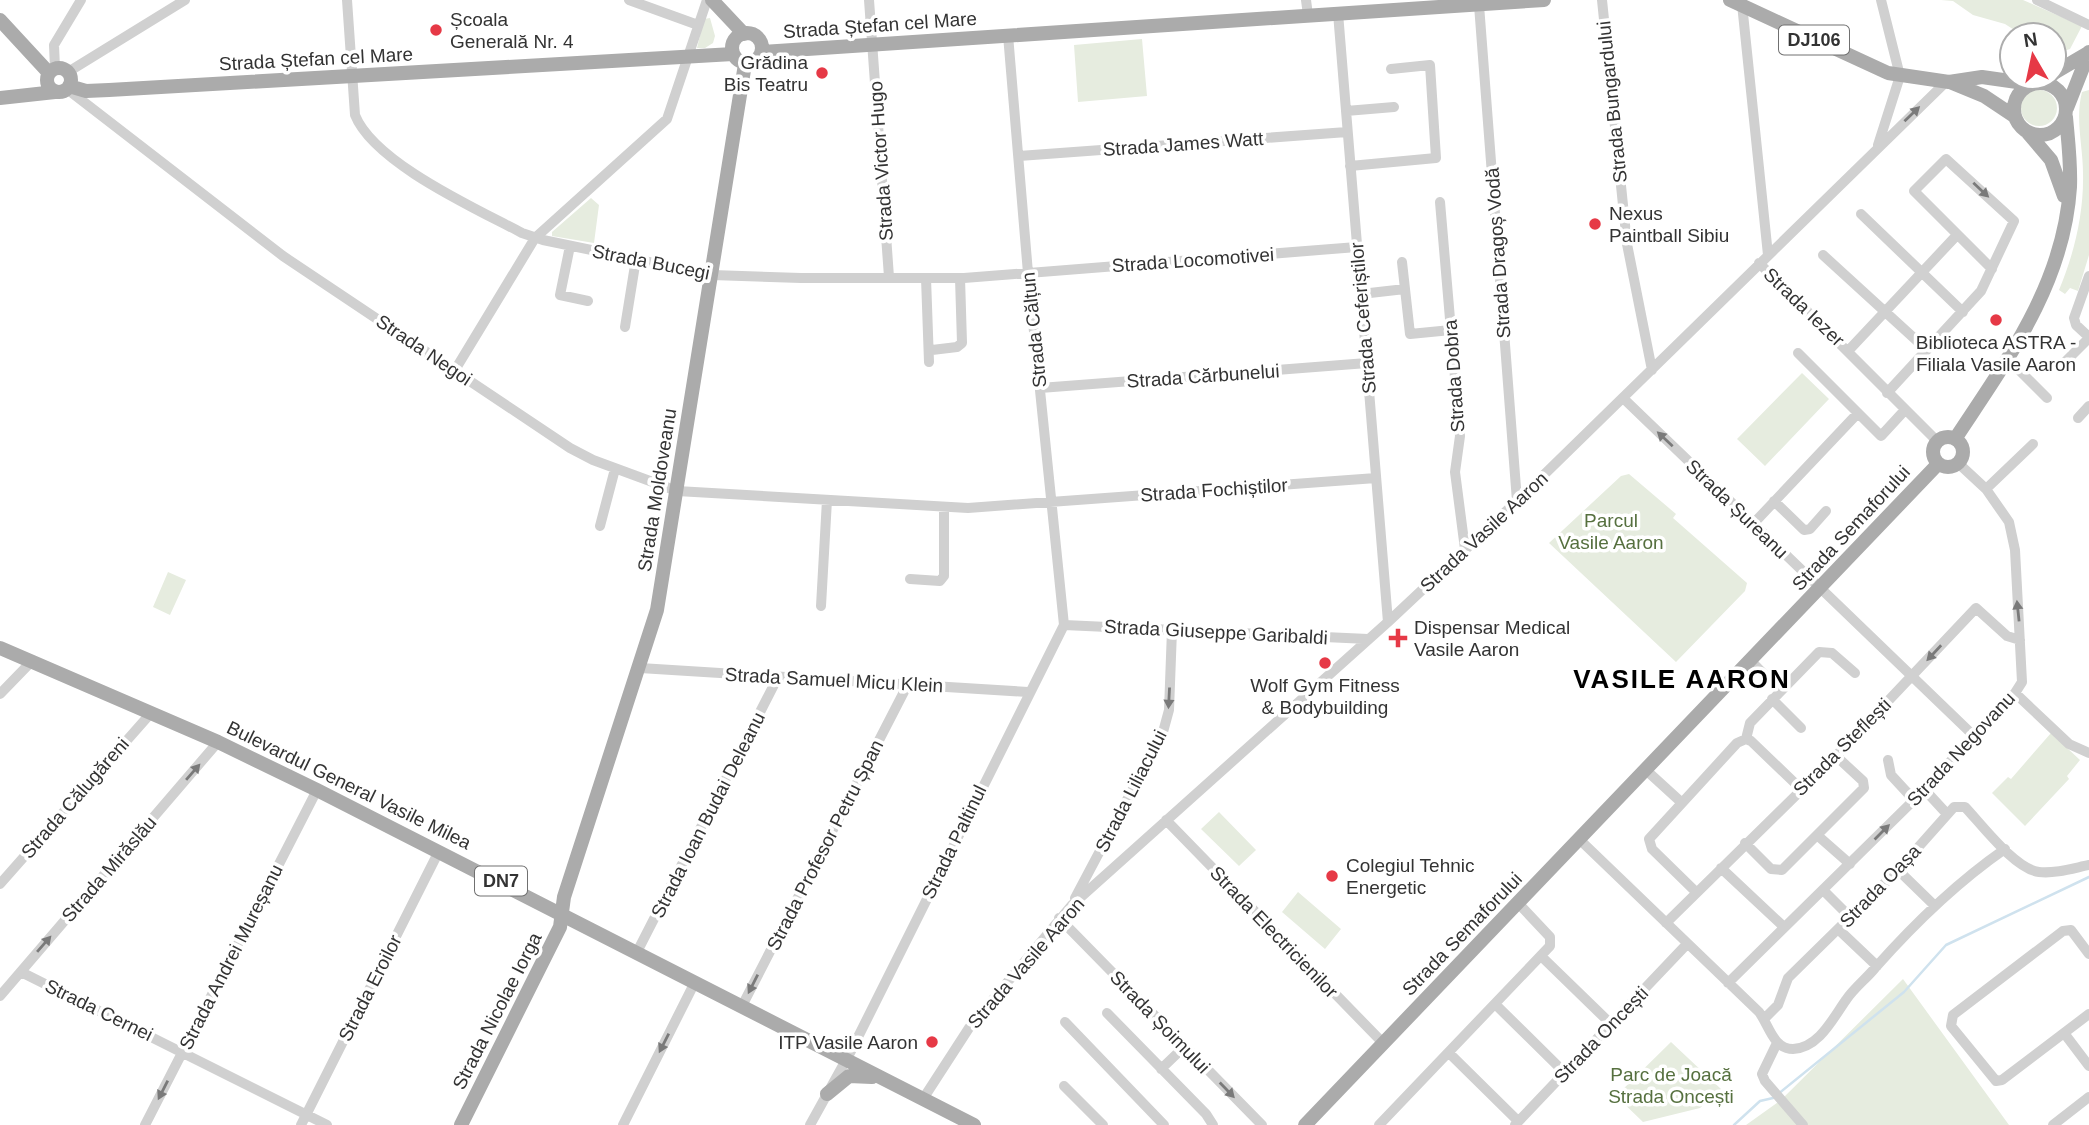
<svg xmlns="http://www.w3.org/2000/svg" width="2089" height="1125" viewBox="0 0 2089 1125" font-family="Helvetica,sans-serif">
<rect width="100%" height="100%" fill="#fff"/>
<path fill="#e6ecdf" d="M 1941,0 L 2023,0 L 2082,26 L 2070,49 L 2054,54 L 2054,35 L 2022,35 L 2005,24 L 1973,15 L 1953,1 Z
M 710,18 L 715,36 L 713,43 L 705,48 L 697,48 L 704,19 Z
M 1142,39 L 1147,96 L 1078,102 L 1074,45 Z
M 2089,90 L 2089,255 L 2078,291 L 2070,288 L 2065,294 L 2059,290 C 2074,254 2084,214 2083,173 C 2083,146 2075,119 2082,92 Z
M2021 108a18 18 0 1 1 36 0a18 18 0 1 1-36 0Z
M 591,198 L 599,205 L 594,243 L 552,236 L 552,232 Z
M 1802,373 L 1829,399 L 1765,466 L 1737,439 Z
M 1629,474 L 1676,514 L 1673,518 L 1747,583 L 1745,591 L 1676,662 L 1549,543 L 1621,476 Z
M 168,572 L 186,580 L 170,615 L 153,607 Z
M 2051,733 L 2080,760 L 2067,776 L 2069,779 L 2025,826 L 1992,793 L 2008,777 L 2011,779 Z
M 1219,812 L 1256,850 L 1239,866 L 1201,829 Z
M 1298,892 L 1341,929 L 1325,949 L 1282,912 Z
M 1903,979 L 2009,1125 L 1746,1125 L 1781,1100 Z
M 1671,1042 L 1721,1089 L 1700,1108 L 1643,1122 L 1616,1096 Z"/>
<g fill="none" stroke-linecap="round" stroke-linejoin="round">
<path stroke="#cfe2ee" stroke-width="2.5" d="M 1778,1094 L 1904,992 L 1946,945 L 2089,877
M 1734,1125 L 1760,1101 L 1773,1098"/>
<path stroke="#d0d0d0" stroke-width="10" d="M 347,0 L 355,115 C 374,163 477,209 522,233 L 543,240 L 712,275 L 801,278 L 964,278 L 1357,247
M 629,0 L 698,25
M 869,0 L 889,277
M 1306,0 L 1308,15
M 1602,0 L 1627,244 L 1652,370
M 2037,0 L 2089,25
M 1742,4 L 1768,255
M 1479,5 L 1517,501
M 1338,13 L 1388,622
M 1008,35 L 1028,273 L 1064,625
M 55,68 L 54,45 L 81,0
M 68,72 L 185,0
M 67,89 L 283,256 L 570,448 L 593,460 L 677,491 L 968,508 L 1376,478
M 1346,111 L 1394,107
M 1878,145 L 1900,76 L 1881,0
M 1019,156 L 1347,132
M 1350,166 L 1436,158 L 1430,65 L 1391,69
M 1440,202 L 1460,436 L 1455,472 L 1465,549
M 1861,214 L 1963,312
M 570,246 L 560,295 L 588,301
M 1823,255 L 1927,350
M 1402,262 L 1410,334 L 1451,330
M 1759,263 L 1937,441
M 2089,276 L 2074,318 L 2076,325 L 2089,337
M 926,278 L 929,362
M 1361,294 L 1405,289
M 625,327 L 636,259
M 932,350 L 957,347 L 962,343 L 960,278
M 1849,350 L 1957,235
M 1798,353 L 1858,413
M 2062,365 L 2089,338
M 2016,367 L 2047,398
M 455,370 L 535,238 L 667,119 L 707,0
M 1040,388 L 1367,363
M 1887,393 L 1981,291 L 2014,221 L 1946,159 L 1914,191 L 1992,269
M 1623,398 L 1974,736
M 2078,418 L 2089,406
M 1986,489 L 2033,444
M 1774,501 L 1804,530 L 1810,529 L 1826,511
M 1753,524 L 1858,413 L 1881,436 L 1904,411
M 600,526 L 615,469
M 910,579 L 940,581 L 944,576 L 944,507
M 821,606 L 827,500
M 1064,625 L 1368,639
M 1751,661 L 1780,691
M 640,668 L 1028,692
M 2015,693 L 2069,744 L 2089,753
M 0,694 L 31,662
M 1772,699 L 1801,728
M 1746,739 L 1750,723 L 1819,652 L 1832,653 L 1855,673
M 1888,760 L 1891,775 L 1914,800
M 1647,771 L 1681,802
M 1924,789 L 1947,814
M 1166,820 L 1383,1043
M 1817,835 L 1850,864
M 1580,840 L 1759,1012 C 1769,1025 1773,1049 1793,1049 C 1819,1048 1833,1018 1846,1000 C 1854,988 1866,979 1875,968 C 1914,924 1956,883 2005,849
M 1745,843 L 1771,869 L 1782,870 L 1864,788 L 1863,781 L 1836,756
M 1721,868 L 1784,927
M 1898,870 L 1935,906
M 0,884 L 151,713
M 1823,890 L 1850,917
M 1696,892 L 1652,849 L 1649,839 L 1737,743 L 1746,739 L 1751,741 L 1801,789
M 1075,898 L 1163,732 L 1169,710 L 1172,630
M 1059,918 L 1262,1125
M 1666,923 L 1836,756 L 1976,608 L 2007,636 L 2020,640
M 1838,929 L 1877,966
M 637,952 L 778,677
M 2089,954 L 2071,930 L 2063,931 L 1953,1015 L 1951,1026 L 1996,1081 L 2002,1080 L 2089,1014
M 1541,956 L 1611,1024
M 21,972 L 327,1125
M 1728,983 L 1914,800 L 2015,693 L 2022,682 L 2015,550 L 2009,522 L 1986,489 L 1958,463
M 0,996 L 218,742
M 1495,1004 L 1565,1073
M 742,1006 L 908,684
M 1107,1013 L 1206,1114 L 1213,1125
M 1764,1019 L 1778,1005 L 1788,978 L 1898,870 L 1954,807 L 1965,807 C 1982,825 2015,869 2039,872 C 2055,874 2074,868 2089,865
M 1065,1022 L 1164,1125
M 2064,1033 L 2089,1066
M 1777,1043 L 1762,1074 L 1765,1081 L 1803,1125
M 1449,1053 L 1518,1121
M 1161,1069 L 1185,1046
M 1064,1086 L 1103,1125
M 923,1099 L 969,1028 L 1072,905 L 1388,622 L 1517,501 L 1947,81
M 145,1125 L 317,790
M 301,1125 L 439,851
M 623,1125 L 695,982
M 810,1125 L 851,1051 L 1064,625
M 1379,1125 L 1550,946 L 1550,937 L 1519,904
M 1515,1125 L 1687,944
M 2053,1125 L 2089,1097"/>
<path stroke="#ababab" stroke-width="14" d="M 712,0 L 744,34
M 1730,0 L 1888,73 L 1949,82 L 1982,77 L 2031,84
M 0,20 L 49,73
M732 48a15 15 0 1 1 30 0a15 15 0 1 1-30 0Z
M 762,52 L 1544,0
M47 80a12 12 0 1 1 24 0a12 12 0 1 1-24 0Z
M 2054,73 L 2088,53
M 1950,82 L 1984,96 L 2014,116
M2014 109a26 26 0 1 1 52 0a26 26 0 1 1-52 0Z
M 69,86 L 86,91 L 109,90 L 733,54
M 0,98 L 55,92
M 2067,108 L 2089,52
M 2028,133 L 2051,160 L 2064,196
M1933 452a15 15 0 1 1 30 0a15 15 0 1 1-30 0Z
M 1955,439 C 2007,360 2064,284 2070,187 C 2071,163 2068,140 2066,117
M 0,648 L 218,742 L 317,790 L 974,1125
M 827,1094 L 849,1076 L 872,1077
M 461,1125 L 560,927 L 564,897 L 657,610 L 745,64
M 1305,1125 L 1938,464"/>
</g>
<defs><path id="oneway-solid" d="M-6-.8H1V-3.2L6.5 0L1 3.2V.8H-6Z" transform="scale(1.75)"/></defs>
<g fill="#7a7a7a">
<use href="#oneway-solid" transform="translate(1912 114) rotate(-44)"/>
<use href="#oneway-solid" transform="translate(1981 190) rotate(43)"/>
<use href="#oneway-solid" transform="translate(1665 439) rotate(-137)"/>
<use href="#oneway-solid" transform="translate(2018 611) rotate(-96)"/>
<use href="#oneway-solid" transform="translate(1934 653) rotate(133)"/>
<use href="#oneway-solid" transform="translate(1169 698) rotate(93)"/>
<use href="#oneway-solid" transform="translate(193 772) rotate(-49)"/>
<use href="#oneway-solid" transform="translate(1882 832) rotate(-45)"/>
<use href="#oneway-solid" transform="translate(44 944) rotate(-49)"/>
<use href="#oneway-solid" transform="translate(753 984) rotate(117)"/>
<use href="#oneway-solid" transform="translate(664 1043) rotate(117)"/>
<use href="#oneway-solid" transform="translate(163 1090) rotate(117)"/>
<use href="#oneway-solid" transform="translate(1227 1090) rotate(46)"/>
</g>
<g fill="#e63946" stroke="#fff" stroke-width="2.5">
<circle cx="436" cy="30" r="7"/>
<circle cx="822" cy="73" r="7"/>
<circle cx="1595" cy="224" r="7"/>
<circle cx="1996" cy="320" r="7"/>
<path d="M1394.5 627.5h7v7h7v7h-7v7h-7v-7h-7v-7h7z"/>
<circle cx="1325" cy="663" r="7"/>
<circle cx="1332" cy="876" r="7"/>
<circle cx="932" cy="1042" r="7"/>
</g>
<g text-anchor="middle" dominant-baseline="central" stroke-width="7" stroke-linejoin="round" paint-order="stroke">
<g fill="#fff" stroke="#707070" stroke-width="2">
<rect x="1779" y="25.5" width="70" height="29" rx="5"/>
<rect x="475" y="866.5" width="52" height="29" rx="5"/>
</g>
<g font-size="18" font-weight="bold" fill="#333">
<text x="1814" y="40">DJ106</text>
<text x="501" y="881">DN7</text>
</g>
<g font-size="19" fill="#333" stroke="#fff" text-anchor="start">
<text x="450" y="19">Școala<tspan x="450" dy="22">Generală Nr. 4</tspan></text>
<text x="808" y="62" text-anchor="end">Grădina<tspan x="808" dy="22">Bis Teatru</tspan></text>
<text x="1609" y="213">Nexus<tspan x="1609" dy="22">Paintball Sibiu</tspan></text>
<text x="1996" y="342" text-anchor="middle">Biblioteca ASTRA -<tspan x="1996" dy="22">Filiala Vasile Aaron</tspan></text>
<text x="1414" y="627">Dispensar Medical<tspan x="1414" dy="22">Vasile Aaron</tspan></text>
<text x="1325" y="685" text-anchor="middle">Wolf Gym Fitness<tspan x="1325" dy="22">&amp; Bodybuilding</tspan></text>
<text x="1346" y="865">Colegiul Tehnic<tspan x="1346" dy="22">Energetic</tspan></text>
<text x="918" y="1042" text-anchor="end">ITP Vasile Aaron</text>
</g>
<g font-size="19" fill="#333" stroke="#fff">
<text transform="translate(880 25) rotate(-4)">Strada Ștefan cel Mare</text>
<text transform="translate(316 59) rotate(-3)">Strada Ștefan cel Mare</text>
<text transform="translate(1612 102) rotate(-96)">Strada Bungardului</text>
<text transform="translate(1183 144) rotate(-4)">Strada James Watt</text>
<text transform="translate(881 161) rotate(-94)">Strada Victor Hugo</text>
<text transform="translate(1498 253) rotate(-94)">Strada Dragoș Vodă</text>
<text transform="translate(1193 260) rotate(-4)">Strada Locomotivei</text>
<text transform="translate(651 262) rotate(11)">Strada Bucegi</text>
<text transform="translate(1804 307) rotate(44)">Strada Iezer</text>
<text transform="translate(1363 318) rotate(-95)">Strada Ceferiștilor</text>
<text transform="translate(1034 330) rotate(-96)">Strada Călțun</text>
<text transform="translate(424 350) rotate(34)">Strada Negoi</text>
<text transform="translate(1203 376) rotate(-4)">Strada Cărbunelui</text>
<text transform="translate(1454 376) rotate(-94)">Strada Dobra</text>
<text transform="translate(657 490) rotate(-81)">Strada Moldoveanu</text>
<text transform="translate(1214 490) rotate(-4)">Strada Fochiștilor</text>
<text transform="translate(1737 509) rotate(44)">Strada Șureanu</text>
<text transform="translate(1851 528) rotate(-47)">Strada Semaforului</text>
<text transform="translate(1484 532) rotate(-43)">Strada Vasile Aaron</text>
<text transform="translate(1216 632) rotate(3)">Strada Giuseppe Garibaldi</text>
<text transform="translate(834 680) rotate(3)">Strada Samuel Micu Klein</text>
<text transform="translate(1842 747) rotate(-45)">Strada Steflești</text>
<text transform="translate(1961 749) rotate(-47)">Strada Negovanu</text>
<text transform="translate(349 785) rotate(26)">Bulevardul General Vasile Milea</text>
<text transform="translate(1131 791) rotate(-63)">Strada Liliacului</text>
<text transform="translate(75 798) rotate(-49)">Strada Călugăreni</text>
<text transform="translate(708 815) rotate(-63)">Strada Ioan Budai Deleanu</text>
<text transform="translate(954 842) rotate(-64)">Strada Paltinul</text>
<text transform="translate(825 845) rotate(-63)">Strada Profesor Petru Șpan</text>
<text transform="translate(109 869) rotate(-49)">Strada Mirăslău</text>
<text transform="translate(1880 886) rotate(-46)">Strada Oașa</text>
<text transform="translate(1274 932) rotate(46)">Strada Electricienilor</text>
<text transform="translate(1462 934) rotate(-46)">Strada Semaforului</text>
<text transform="translate(231 957) rotate(-63)">Strada Andrei Mureșanu</text>
<text transform="translate(1026 963) rotate(-49)">Strada Vasile Aaron</text>
<text transform="translate(370 988) rotate(-63)">Strada Eroilor</text>
<text transform="translate(99 1010) rotate(26)">Strada Cernei</text>
<text transform="translate(497 1011) rotate(-63)">Strada Nicolae Iorga</text>
<text transform="translate(1160 1022) rotate(46)">Strada Șoimului</text>
<text transform="translate(1601 1035) rotate(-46)">Strada Oncești</text>
</g>
<g font-size="19" fill="#56703f" stroke="#fff">
<text x="1611" y="520">Parcul<tspan x="1611" dy="22">Vasile Aaron</tspan></text>
<text x="1671" y="1074">Parc de Joacă<tspan x="1671" dy="22">Strada Oncești</tspan></text>
</g>
<g font-size="26" font-weight="bold" letter-spacing="2" fill="#000" stroke="#fff">
<text x="1682" y="679">VASILE AARON</text>
</g>
</g>
<g transform="translate(2033 56) rotate(351)"><circle r="33" fill="#ffffff" stroke="#adadad" stroke-width="2"/>
<path d="M0-5L12 26L0 18L-12 26Z" fill="#e63946"/>
<text y="-10" font-size="19" font-weight="bold" text-anchor="middle" fill="#333333">N</text>
</g>
</svg>
